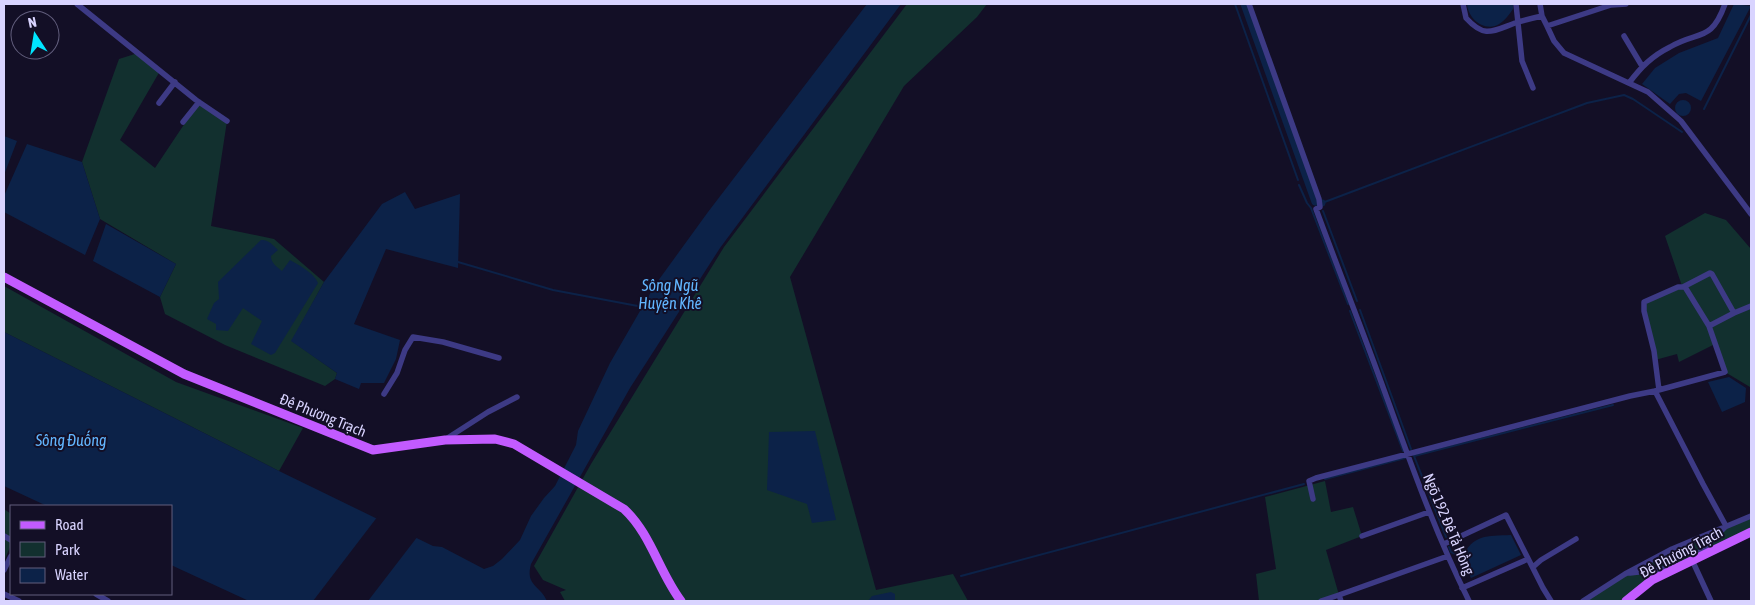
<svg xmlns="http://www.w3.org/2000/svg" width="1755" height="605" viewBox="0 0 1755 605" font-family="'Asap Condensed',sans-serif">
<rect width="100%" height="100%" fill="#130f26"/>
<path fill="#12302f" d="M 907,4 L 987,4 L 977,17 L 904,86 L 790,277 L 876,590 L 953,574 L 968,601 L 565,601 L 560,592 L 566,590 L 543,580 L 534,566 L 591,464 L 724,247 Z
M 138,53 L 160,71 L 120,140 L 155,168 L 199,102 L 227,121 L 211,226 L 274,239 L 324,282 L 292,341 L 337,373 L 335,379 L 325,386 L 225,345 L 165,314 L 160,297 L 176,264 L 100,219 L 82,162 L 119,59 Z
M 1705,213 L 1726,220 L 1751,249 L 1751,390 L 1750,387 L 1725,372 L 1715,344 L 1679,362 L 1677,354 L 1655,360 L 1644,302 L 1682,286 L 1665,236 Z
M 4,286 L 176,382 L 303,428 L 279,471 L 4,332 Z
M 1325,481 L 1331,512 L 1353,507 L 1362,536 L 1326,550 L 1339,595 L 1322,601 L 1259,601 L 1256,574 L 1276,569 L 1265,497 Z
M 4,509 L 11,514 L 11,545 L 4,561 Z
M 1751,516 L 1751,531 L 1692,560 L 1626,601 L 1583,601 L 1625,574 Z"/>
<path fill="#0c2248" d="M 867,4 L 901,4 L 720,248 L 630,388 L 531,564 C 525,586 540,585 547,601 L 249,601 L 171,565 L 171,506 L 47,506 L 4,486 L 4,332 L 279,471 L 433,546 L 442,547 L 484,569 L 493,566 L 502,559 L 520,540 L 531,516 L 544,498 L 555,486 L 576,445 L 578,431 L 610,363 L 655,285 L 708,212 Z
M 1467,4 L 1513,4 L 1513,9 C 1509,15 1503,23 1495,26 C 1481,30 1468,17 1467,4 Z
M 1734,4 L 1751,6 L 1701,101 L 1686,93 L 1679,94 L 1670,104 L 1642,84 L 1655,68 L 1679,53 L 1718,38 Z
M1675 108a8 8 0 1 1 16 0a8 8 0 1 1-16 0Z
M 4,136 L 17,141 L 4,175 Z
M 27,144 L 82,162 L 100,219 L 85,255 L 4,212 L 4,196 Z
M 405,192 L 415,209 L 460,194 L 458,268 L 386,249 L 354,324 L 400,340 L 396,359 L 384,383 L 361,383 L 359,389 L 335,379 L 337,373 L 291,341 L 324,282 L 382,204 Z
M 106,224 L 176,264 L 160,297 L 93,261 Z
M 261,240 C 268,239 273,245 278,250 L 271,256 C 271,263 276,266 282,271 L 290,260 C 300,266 313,272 318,283 L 275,353 L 271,355 L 251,344 L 262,321 L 243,308 L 228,331 L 216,330 L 216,324 L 207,319 L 214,303 L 219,299 L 218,282 Z
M 1729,377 L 1746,388 L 1745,402 L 1722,412 L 1708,382 Z
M 815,431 L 836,520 L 812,523 L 807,504 L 767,490 L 769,432 Z
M 1511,535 L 1521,555 L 1471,578 L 1462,559 C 1472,534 1487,536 1511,535 Z
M 891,592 L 895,594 L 895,601 L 868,601 L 872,596 Z"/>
<path fill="#130f26" d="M 378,516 L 418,536 L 368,601 L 313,601 Z"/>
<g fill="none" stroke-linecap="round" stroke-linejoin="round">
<path stroke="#0c2248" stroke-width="2" d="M 1235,4 L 1298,180
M 1704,109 L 1751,15
M 1299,185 L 1307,203 L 1311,208 L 1348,304
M 1322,203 L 1587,103 L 1624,95 L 1633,99 L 1682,132
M 1323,211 L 1357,301
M 458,262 L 553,290 L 643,307
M 1360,310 L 1411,449
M 1350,311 L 1403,451
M 1325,479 L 1405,458
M 1446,537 L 1414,456 L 1613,405
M 1449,547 L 1451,552 L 1463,557
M 961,576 L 1304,484"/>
<path stroke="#0c2248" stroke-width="7" d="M 1244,4 L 1315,202 L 1322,203"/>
<path stroke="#3d3a85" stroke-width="5.5" d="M 77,4 L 196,100 L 227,121
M 1249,4 L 1319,199 L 1320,207 L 1316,209 C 1338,269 1362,329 1384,390 C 1410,461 1435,533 1469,601
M 1463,4 L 1466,18 C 1485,39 1493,31 1515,23 C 1524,20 1533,18 1542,16
M 1516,4 L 1522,61 L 1533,88
M 1540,4 L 1542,16 L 1547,26 L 1554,41 L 1564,53 L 1648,92 L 1681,121 L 1751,214
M 1547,26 L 1611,5 L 1626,4
M 1624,36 L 1642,66
M 1629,83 C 1641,67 1652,56 1670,47 C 1699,30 1711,43 1725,4
M 159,103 L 175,82
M 183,122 L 199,102
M 1683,287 L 1710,273 L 1712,274 L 1734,313 L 1709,326 L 1725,372 L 1655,391 L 1703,484 L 1726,526 L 1692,560 L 1711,601
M 1734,313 L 1751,306
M 1659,390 L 1654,351 L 1644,311 L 1644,302 L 1678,287 L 1685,287 L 1709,326
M 384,394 L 397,373 L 405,350 L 413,337 L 443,342 L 499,358
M 446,439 L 488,412 L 517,397
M 1313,499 L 1309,481 L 1316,478 L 1630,396 L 1655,391
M 4,536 L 11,540
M 1362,536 L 1429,512
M 1444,544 L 1506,515 L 1543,588 L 1551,601
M 1533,567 L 1541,560 L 1576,539
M 4,570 L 11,556
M 1630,573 L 1673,568
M 1462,588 L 1528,559
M 4,594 L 19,601
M 96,594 L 108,601
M 1321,601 L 1339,595
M 1341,601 L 1339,595 L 1448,556
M 1583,601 L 1625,574 L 1672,549 L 1751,516"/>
<path stroke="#c25bff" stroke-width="9" d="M 4,277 L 184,374 L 373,450 L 445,440 L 495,439 L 514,444 L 624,509 C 651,534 659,572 681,601
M 1626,601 L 1652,580 L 1751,532"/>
</g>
<g text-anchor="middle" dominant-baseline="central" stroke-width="4" stroke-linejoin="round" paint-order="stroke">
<g font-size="15" fill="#d9d4ff" stroke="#130f26">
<text transform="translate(323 415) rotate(22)">Đê Phương Trạch</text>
<text transform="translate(1449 524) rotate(67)">Ngõ 192 Đê Tả Hồng</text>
<text transform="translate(1681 552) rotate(-28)">Đê Phương Trạch</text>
</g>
<g font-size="16" font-style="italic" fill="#62b6ff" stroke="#130f26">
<text x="670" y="285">Sông Ngũ<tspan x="670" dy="18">Huyện Khê</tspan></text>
<text x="71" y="440">Sông Đuống</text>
</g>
</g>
<rect width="1755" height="605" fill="none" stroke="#d9d4ff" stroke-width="10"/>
<rect x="10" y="505" width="162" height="90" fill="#130f26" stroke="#625e7d"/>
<rect x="20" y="521" width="25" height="8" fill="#c25bff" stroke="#625e7d"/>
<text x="55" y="530" font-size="15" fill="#d9d4ff">Road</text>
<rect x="20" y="542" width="25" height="15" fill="#12302f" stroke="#625e7d"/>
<text x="55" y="555" font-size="15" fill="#d9d4ff">Park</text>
<rect x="20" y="568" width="25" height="15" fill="#0c2248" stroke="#625e7d"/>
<text x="55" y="580" font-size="15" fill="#d9d4ff">Water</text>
<g transform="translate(35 35) rotate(348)"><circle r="24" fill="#130f26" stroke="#625e7d"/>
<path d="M0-4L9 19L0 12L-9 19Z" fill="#00e5ff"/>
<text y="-8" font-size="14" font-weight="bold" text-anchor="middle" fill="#d9d4ff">N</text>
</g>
</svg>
